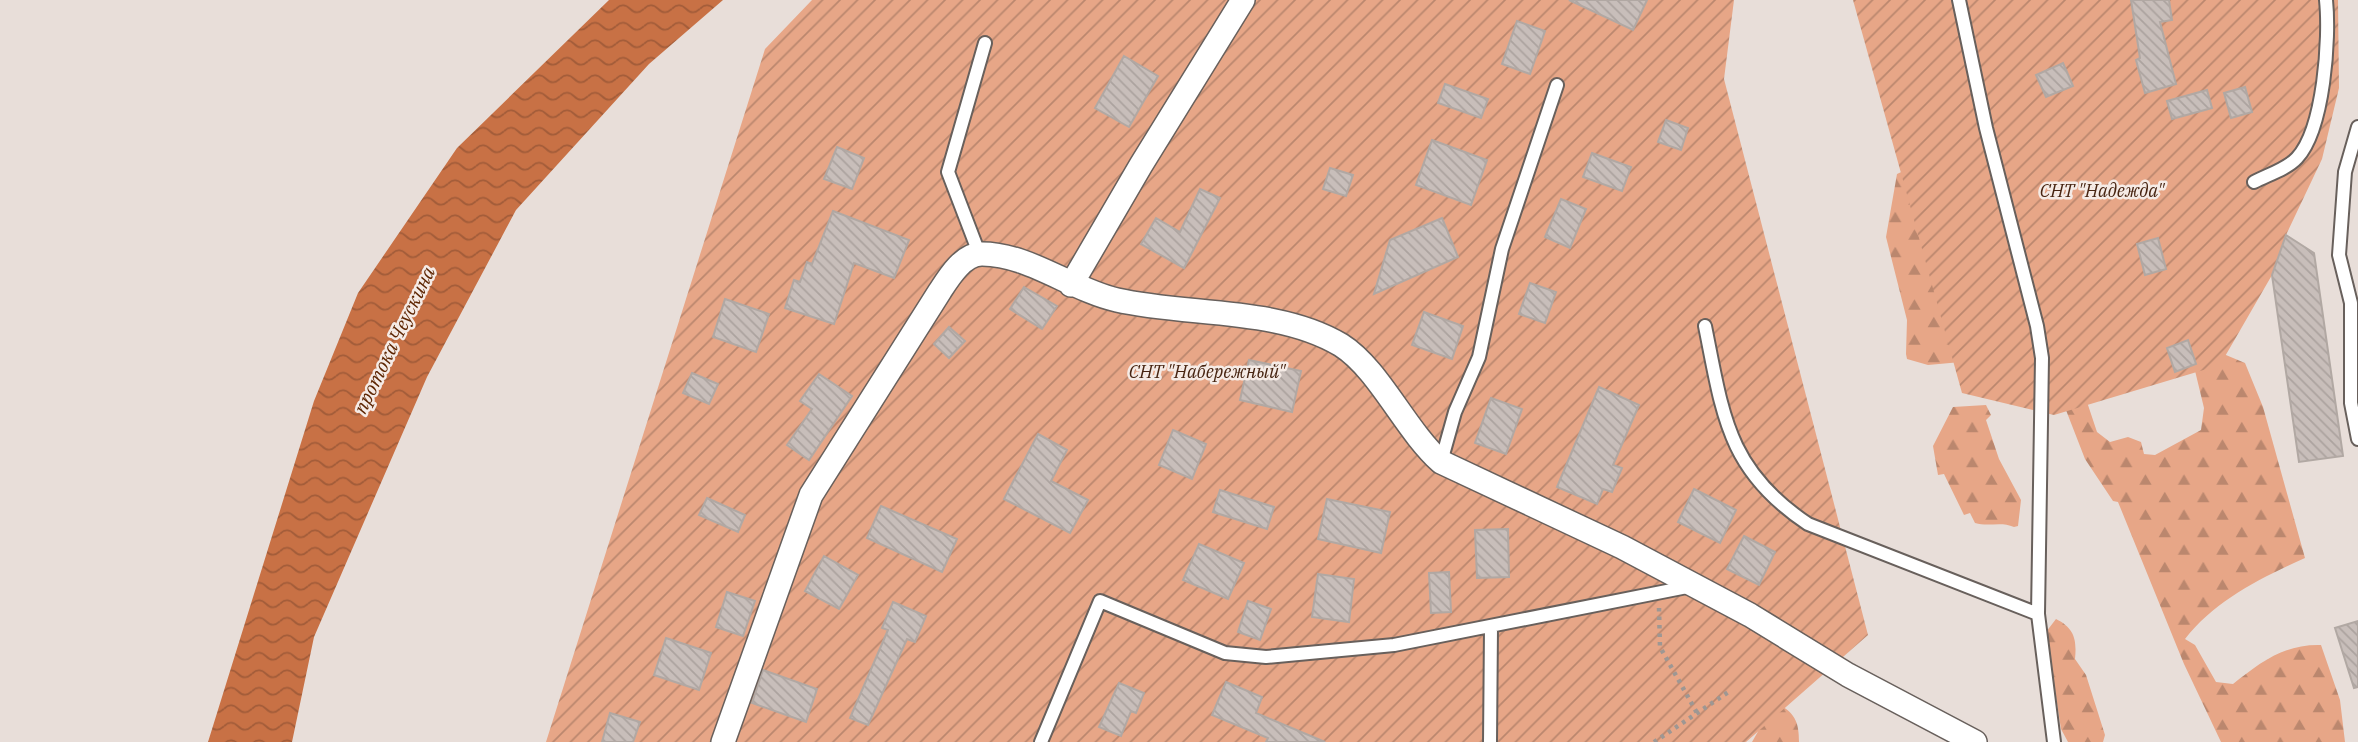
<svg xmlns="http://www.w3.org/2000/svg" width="2358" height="742" viewBox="0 0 2358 742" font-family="'IBM Plex Serif',serif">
<defs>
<pattern id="forest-firs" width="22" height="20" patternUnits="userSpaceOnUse" patternTransform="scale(1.75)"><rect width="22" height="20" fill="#e7a687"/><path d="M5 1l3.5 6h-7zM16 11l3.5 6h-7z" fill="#bb876e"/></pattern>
<pattern id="garden-furrows" width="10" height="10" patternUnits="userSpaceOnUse" patternTransform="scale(1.75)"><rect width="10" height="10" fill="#e7a687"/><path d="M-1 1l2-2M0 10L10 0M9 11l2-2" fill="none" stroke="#bb876e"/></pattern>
<pattern id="water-waves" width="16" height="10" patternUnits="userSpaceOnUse" patternTransform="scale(1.75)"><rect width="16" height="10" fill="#c87145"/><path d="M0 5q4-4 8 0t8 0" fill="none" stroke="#a25c39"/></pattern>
<pattern id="building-back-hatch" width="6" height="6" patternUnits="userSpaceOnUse" patternTransform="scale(1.75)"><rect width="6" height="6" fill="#c8beba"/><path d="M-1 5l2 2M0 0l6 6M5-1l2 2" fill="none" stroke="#aca39f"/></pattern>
</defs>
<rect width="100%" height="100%" fill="#e8ded9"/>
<path fill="url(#forest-firs)" d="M 1912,167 L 1961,362 L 1928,365 L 1907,359 L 1906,354 L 1907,320 L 1886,237 L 1897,174 Z
M 2190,350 L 2214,350 L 2245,363 L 2263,407 L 2305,558 C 2262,577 2214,601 2185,639 L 2195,645 L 2216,682 L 2233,684 C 2261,662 2284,644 2321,645 L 2340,700 L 2345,742 L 2221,742 L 2184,664 L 2118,502 L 2113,501 L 2085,459 L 2064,405 L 2086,399 L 2097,432 L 2110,442 L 2128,437 L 2141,442 L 2144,454 L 2155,455 L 2201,430 L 2204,408 Z
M 1986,405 L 1991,415 L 1986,420 L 1999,459 L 2021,500 L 2018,526 L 2014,527 C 2001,521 1989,527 1975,523 L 1970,513 L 1964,515 L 1944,474 L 1938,475 L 1933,446 L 1953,407 Z
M 2056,619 C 2074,628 2077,639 2075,659 L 2086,675 L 2105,735 L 2103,742 L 2068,742 L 2061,729 L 2046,632 Z
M 1780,705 C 1796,714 1799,724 1799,742 L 1752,742 L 1772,707 Z"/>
<path fill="url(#garden-furrows)" d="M 812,0 L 1734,0 L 1724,79 L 1868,635 L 1746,742 L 546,742 L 765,49 Z
M 1853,0 L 2338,0 L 2339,88 L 2322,159 L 2286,235 L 2272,275 L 2220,365 L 2054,415 L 1962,393 Z"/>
<path fill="url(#water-waves)" d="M 609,0 L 723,0 L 649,64 L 516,210 L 427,377 L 314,637 L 292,742 L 208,742 L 314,401 L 358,293 L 457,148 Z"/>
<path fill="url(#building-back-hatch)" stroke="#b1a8a3" stroke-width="2" d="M 1569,0 L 1647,0 L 1633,30 Z
M 2131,0 L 2169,0 L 2172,20 L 2160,22 L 2176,84 L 2145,93 L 2136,60 L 2140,58 Z
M 1517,21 L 1545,31 L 1530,74 L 1502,64 Z
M 1124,56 L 1158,76 L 1129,127 L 1095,108 Z
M 2063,63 L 2073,86 L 2046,97 L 2036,75 Z
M 1445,84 L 1488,99 L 1481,118 L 1438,103 Z
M 2245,87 L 2252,112 L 2231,118 L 2224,93 Z
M 2207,90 L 2212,108 L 2172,119 L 2167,101 Z
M 1666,120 L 1688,128 L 1681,150 L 1658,142 Z
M 1432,140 L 1487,160 L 1471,205 L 1416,185 Z
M 837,147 L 864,158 L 852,189 L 824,179 Z
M 1592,153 L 1631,167 L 1622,191 L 1583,177 Z
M 1330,168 L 1353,175 L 1346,196 L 1323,189 Z
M 1200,189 L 1220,198 L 1184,268 L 1141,244 L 1156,218 L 1180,232 Z
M 1561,199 L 1586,209 L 1570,248 L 1545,237 Z
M 833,211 L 909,240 L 894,278 L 854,263 L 834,324 L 785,308 L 794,280 L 800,282 L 807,262 L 812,264 Z
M 1442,218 L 1458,257 L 1374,294 L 1390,240 Z
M 2286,235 L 2314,253 L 2343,456 L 2299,462 L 2272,275 Z
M 2158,238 L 2166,269 L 2145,275 L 2137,244 Z
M 1530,283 L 1556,292 L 1545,323 L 1519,314 Z
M 1024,287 L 1057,306 L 1042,329 L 1010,309 Z
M 725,299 L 769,314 L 756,352 L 713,337 Z
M 1424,312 L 1463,326 L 1452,359 L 1412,345 Z
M 949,327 L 965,341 L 949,358 L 934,344 Z
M 2188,340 L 2196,364 L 2175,372 L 2167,348 Z
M 1249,360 L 1301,371 L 1292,412 L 1240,400 Z
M 692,373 L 718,384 L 709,404 L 683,393 Z
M 819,374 L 852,396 L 809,460 L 787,445 L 812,409 L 800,401 Z
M 1599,387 L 1639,405 L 1613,465 L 1622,468 L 1612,492 L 1603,489 L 1597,504 L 1557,487 Z
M 1491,398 L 1522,409 L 1506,454 L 1475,443 Z
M 1173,430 L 1206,444 L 1192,479 L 1159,465 Z
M 1038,434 L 1067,450 L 1051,481 L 1088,500 L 1070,533 L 1004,499 Z
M 1694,489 L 1736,510 L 1720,543 L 1678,522 Z
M 1220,490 L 1274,507 L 1267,529 L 1213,512 Z
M 707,498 L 745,515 L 738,532 L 699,515 Z
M 1327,499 L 1390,512 L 1381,553 L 1318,539 Z
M 881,506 L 957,539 L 942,572 L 867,538 Z
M 1508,529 L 1509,577 L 1477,578 L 1475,530 Z
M 1744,536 L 1775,552 L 1759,585 L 1727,569 Z
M 1199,544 L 1244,563 L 1228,599 L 1183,580 Z
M 824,556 L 858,575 L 839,609 L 805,591 Z
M 1449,572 L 1451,612 L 1431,613 L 1429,573 Z
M 1318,574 L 1354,579 L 1349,622 L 1312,617 Z
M 727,592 L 755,601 L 743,636 L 716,627 Z
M 1248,601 L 1271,609 L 1260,640 L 1238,632 Z
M 893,602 L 926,616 L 915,642 L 907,639 L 868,725 L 850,718 L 888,630 L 882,628 Z
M 2358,621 L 2358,687 L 2354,688 L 2335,628 Z
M 666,638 L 711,653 L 699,690 L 654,675 Z
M 763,670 L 817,689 L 806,722 L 752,703 Z
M 1226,682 L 1262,697 L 1256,713 L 1325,742 L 1266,742 L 1268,738 L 1212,715 Z
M 1119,683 L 1144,693 L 1136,713 L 1131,711 L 1121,736 L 1099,727 Z
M 610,713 L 640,722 L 633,742 L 602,742 Z"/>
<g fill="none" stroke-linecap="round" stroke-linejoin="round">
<defs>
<path id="service" d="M 1959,0 L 1986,128 L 2037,326 L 2042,358 L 2038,614 L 2054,742
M 2358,127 L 2345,172 L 2339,255 L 2351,303 L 2351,403 L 2358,439
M 2254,182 C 2267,175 2287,169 2297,158 C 2324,129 2330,38 2326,0
M 979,253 L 948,172 L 985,43
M 1705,326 C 1723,415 1727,470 1808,524 L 2038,614
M 1441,462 L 1455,412 L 1479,357 L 1502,249 L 1557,85
M 1041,742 L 1100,601 L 1225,653 L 1266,657 L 1394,645 L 1692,586
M 1490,742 L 1491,628"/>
<path id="minor" d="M 1071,285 L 1141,165 L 1243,0
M 723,742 L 811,495 L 940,291 C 949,277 963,254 982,254 C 1029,254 1072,290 1117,300 C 1187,316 1278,307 1341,345 C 1379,369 1405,430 1441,462 L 1622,547 L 1750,615 L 1848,675 L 1975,742"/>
</defs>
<use href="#service" stroke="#68605c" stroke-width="16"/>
<use href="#minor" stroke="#68605c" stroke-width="26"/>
<path stroke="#9e9793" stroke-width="4.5" stroke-dasharray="3.5 5" stroke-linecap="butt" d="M 1659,608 L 1660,647 L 1697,713
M 1654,742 L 1730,691"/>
<use href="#service" stroke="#fff" stroke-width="12"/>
<use href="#minor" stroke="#fff" stroke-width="23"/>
</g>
<g text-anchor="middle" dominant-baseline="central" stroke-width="5" stroke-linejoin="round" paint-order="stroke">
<g font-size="18" font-style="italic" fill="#472411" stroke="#f5ebe6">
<text x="2102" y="190">СНТ "Надежда"</text>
<text x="1207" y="371">СНТ "Набережный"</text>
</g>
<g font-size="19" font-style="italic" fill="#5d2502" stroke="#f5ebe6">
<text transform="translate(394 340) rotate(-64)">протока Чеускина</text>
</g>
</g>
</svg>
